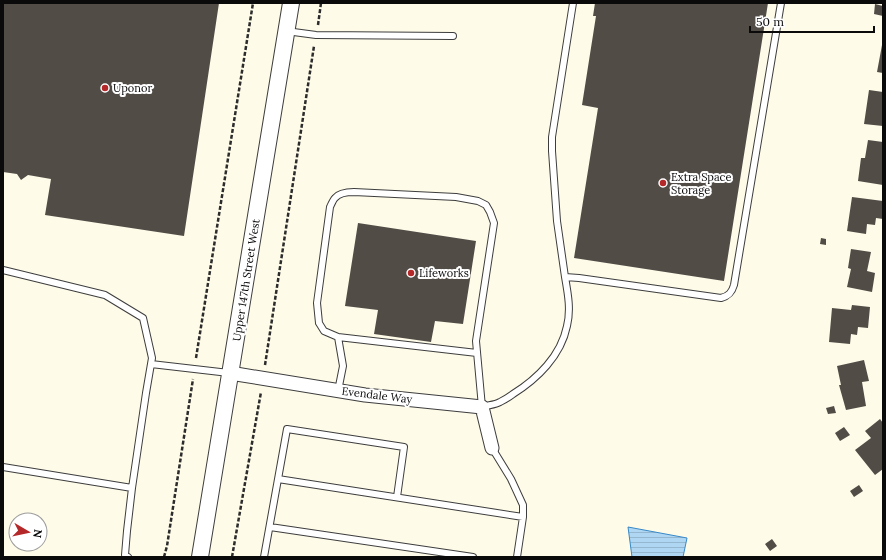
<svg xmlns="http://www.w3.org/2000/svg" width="886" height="560" viewBox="0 0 886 560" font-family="Lora,serif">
<defs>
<pattern id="water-rules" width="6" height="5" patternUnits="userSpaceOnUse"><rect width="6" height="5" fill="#afd7f4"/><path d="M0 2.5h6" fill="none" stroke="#95b7d0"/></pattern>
</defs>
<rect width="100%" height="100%" fill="#fefbe8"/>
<path fill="url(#water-rules)" stroke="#3889c8" d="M 628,527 L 687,538 L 683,557 L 632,557 Z"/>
<path fill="#524c47" d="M 3,3 L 219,3 L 184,236 L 45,215 L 51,179 L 28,175 L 21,180 L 17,174 L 3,172 Z
M 595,3 L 768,3 L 724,281 L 574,258 L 598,108 L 582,105 L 596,16 L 593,16 Z
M 875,4 L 883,6 L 883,16 L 874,14 Z
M 882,45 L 883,45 L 883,73 L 877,72 Z
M 869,90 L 883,92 L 883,126 L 864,124 Z
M 868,140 L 883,142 L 883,185 L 858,181 L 861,158 L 865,158 Z
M 852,197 L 883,201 L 883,219 L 876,218 L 875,225 L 867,224 L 866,234 L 847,231 Z
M 358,223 L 476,241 L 463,324 L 435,321 L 431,342 L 374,334 L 378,310 L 345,306 Z
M 821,238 L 826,239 L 826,245 L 820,244 Z
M 851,249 L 871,252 L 867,271 L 875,273 L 872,292 L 847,287 L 851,269 L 848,268 Z
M 852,305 L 870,307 L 868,328 L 858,327 L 857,335 L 851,334 L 850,344 L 829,342 L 832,308 L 851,310 Z
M 864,360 L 869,381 L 862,382 L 866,406 L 846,410 L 839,385 L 841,385 L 837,366 Z
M 834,406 L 836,413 L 828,414 L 826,408 Z
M 880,419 L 883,423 L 883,469 L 875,475 L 855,450 L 871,438 L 865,431 Z
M 844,427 L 850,435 L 840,441 L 835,433 Z
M 859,485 L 863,491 L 854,497 L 850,491 Z
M 772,539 L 777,546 L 770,551 L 765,544 Z"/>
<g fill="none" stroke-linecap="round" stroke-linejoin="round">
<defs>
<path id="service" d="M 573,3 L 552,137 L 552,151 L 557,221 L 565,277 L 579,278 L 721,298 C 729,296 732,292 734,285 L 781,3
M 286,31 L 316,35 L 453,36
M 3,270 L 105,295 L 143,318 L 152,358 L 146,393 L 132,488 L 3,467
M 338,337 L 477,353
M 151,364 L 229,373
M 338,391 L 343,366 L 338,337 L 324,331 L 319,323 L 317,303 L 330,207 C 331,205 333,200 335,198 C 339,193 348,192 354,192 L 456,197 L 478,201 L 486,205 L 490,212 L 494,223 L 476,341 L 482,407 C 488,405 495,405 500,402 C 504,400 509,397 513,394 C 537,379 561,356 567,326 C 571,310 568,294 565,277
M 492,448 L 511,479 L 523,505 L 523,517 L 517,557
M 278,479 L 523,517
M 270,527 L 473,557
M 128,557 L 125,555 L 127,531 L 132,488
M 264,557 L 287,429 L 404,447 L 397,497"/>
<path id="minor" d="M 230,373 L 365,395 L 482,407 L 492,448"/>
<path id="tertiary" d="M 200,557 L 291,3"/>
</defs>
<use href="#service" stroke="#3d3d3d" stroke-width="8"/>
<use href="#minor" stroke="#3d3d3d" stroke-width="15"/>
<use href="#tertiary" stroke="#3d3d3d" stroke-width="18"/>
<path stroke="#2c2c2c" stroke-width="2.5" stroke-dasharray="4 2" stroke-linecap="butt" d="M 318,25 L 321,3
M 196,358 L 253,3
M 265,365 L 314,46
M 164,557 L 167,546 L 193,379
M 232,557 L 261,392"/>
<use href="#service" stroke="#fff" stroke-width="6"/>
<use href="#minor" stroke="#fff" stroke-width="13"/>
<use href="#tertiary" stroke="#fff" stroke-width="16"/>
</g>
<g fill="#b42829" stroke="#fff" stroke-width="1.5">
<circle cx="105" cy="88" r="4"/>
<circle cx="663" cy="183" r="4"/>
<circle cx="411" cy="273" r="4"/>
</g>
<g text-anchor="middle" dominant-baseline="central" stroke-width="4" stroke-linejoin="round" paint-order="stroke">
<g font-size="11" fill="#0a0a0a" stroke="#fff" text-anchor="start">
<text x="113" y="88">Uponor</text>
<text x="671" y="177">Extra Space<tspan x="671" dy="13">Storage</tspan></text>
<text x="419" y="273">Lifeworks</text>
</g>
<g font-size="11" fill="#0a0a0a" stroke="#fff">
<text transform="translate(246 280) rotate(-81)">Upper 147th Street West</text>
<text transform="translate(377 395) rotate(7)">Evendale Way</text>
</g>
</g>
<rect width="886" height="560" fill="none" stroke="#0a0a0a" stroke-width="8"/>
<g transform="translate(28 532) rotate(99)"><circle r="19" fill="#ffffff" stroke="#9d9d9d"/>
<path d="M0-3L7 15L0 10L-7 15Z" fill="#b42829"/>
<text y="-6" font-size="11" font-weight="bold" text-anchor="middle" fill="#0a0a0a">N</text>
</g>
<path d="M750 26v6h124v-6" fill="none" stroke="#0a0a0a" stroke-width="2"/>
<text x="756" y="26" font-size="12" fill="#0a0a0a" stroke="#ffffff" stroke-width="3" paint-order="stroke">50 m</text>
</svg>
